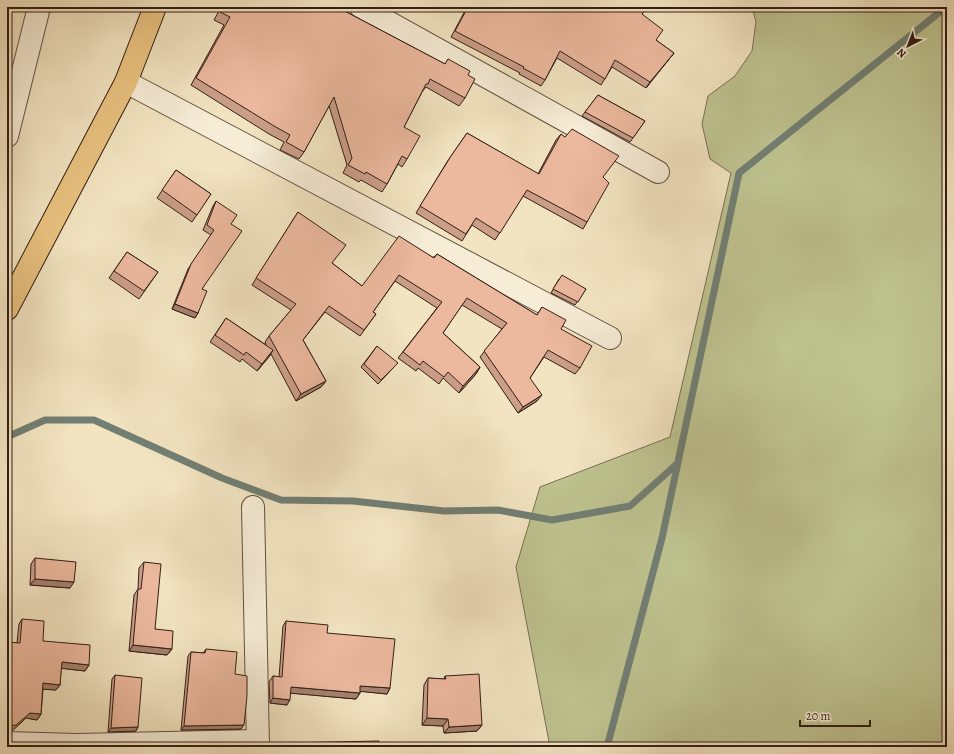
<svg xmlns="http://www.w3.org/2000/svg" width="954" height="754" viewBox="0 0 954 754" font-family="Alegreya,serif">
<rect width="100%" height="100%" fill="#f2e4c1"/>
<filter id="stains"><feTurbulence type="fractalNoise" baseFrequency=".005" numOctaves="4"/><feColorMatrix values="0 0 0 0 .2 0 0 0 0 .09 0 0 0 0 .02 0 0 0 .5 -.17"/></filter>
<radialGradient id="worn" r=".72"><stop offset=".6" stop-color="#630" stop-opacity="0"/><stop offset="1" stop-color="#630" stop-opacity=".3"/></radialGradient>
<path fill="#bec390" stroke="#787052" d="M 752,7 L 947,7 L 947,747 L 550,747 L 516,567 L 540,487 L 670,437 L 731,173 L 710,159 L 702,124 L 708,96 L 735,76 L 752,51 L 756,22 Z"/>
<g fill="none" stroke-linecap="round" stroke-linejoin="round">
<path stroke="#717f74" stroke-width="7" d="M 7,437 L 45,420 L 94,420 L 222,478 L 281,500 L 353,501 L 444,511 L 498,510 L 552,520 L 630,506 L 678,463
M 607,747 L 662,538 L 739,173 L 946,7"/>
<defs>
<path id="minor" d="M 361,7 L 658,172
M 126,82 L 610,338
M 7,136 L 39,7
M 253,507 L 258,747
M 7,743 L 77,745 L 258,741"/>
<path id="major" d="M 7,309 L 126,82 L 155,7"/>
</defs>
<use href="#minor" stroke="#625040" stroke-width="24"/>
<use href="#major" stroke="#321e15" stroke-width="24"/>
<use href="#minor" stroke="#f7edd7" stroke-width="22"/>
<use href="#major" stroke="#e9c280" stroke-width="22"/>
</g>
<path fill="#cb9e88" stroke="#321e15" d="M 221,7 L 311,7 L 312,8 L 312,7 L 337,7 L 445,64 L 448,59 L 468,75 L 465,98 L 459,106 L 426,87 L 422,92 L 404,127 L 407,159 L 402,167 L 398,164 L 387,184 L 382,192 L 361,180 L 359,182 L 343,173 L 347,165 L 329,106 L 304,152 L 299,159 L 280,150 L 284,142 L 269,134 L 191,85 L 224,25 L 214,20 Z
M 467,7 L 648,7 L 642,14 L 656,40 L 674,53 L 646,88 L 612,67 L 601,85 L 557,58 L 545,80 L 541,86 L 519,74 L 520,73 L 451,37 Z
M 598,95 L 645,121 L 630,142 L 582,116 Z
M 467,133 L 538,174 L 556,140 L 561,134 L 603,178 L 587,222 L 583,229 L 523,196 L 495,240 L 472,225 L 462,241 L 416,213 L 447,162 Z
M 176,170 L 211,194 L 192,222 L 157,198 Z
M 216,201 L 231,224 L 202,289 L 198,313 L 195,318 L 172,309 L 188,269 L 211,235 L 203,230 L 213,206 Z
M 298,212 L 332,263 L 362,286 L 434,257 L 437,254 L 537,315 L 542,307 L 561,329 L 580,368 L 575,374 L 544,357 L 530,378 L 537,401 L 518,413 L 480,357 L 502,329 L 462,305 L 443,333 L 480,367 L 476,374 L 459,393 L 443,378 L 439,384 L 418,368 L 416,371 L 398,358 L 437,308 L 395,281 L 373,312 L 376,314 L 360,336 L 325,312 L 303,340 L 326,381 L 321,387 L 296,401 L 271,354 L 257,371 L 242,359 L 240,362 L 210,342 L 226,318 L 266,345 L 265,342 L 269,336 L 291,310 L 252,285 Z
M 127,252 L 158,272 L 139,299 L 109,278 Z
M 559,279 L 586,289 L 575,305 L 551,293 Z
M 377,346 L 395,366 L 378,384 L 361,367 Z
M 35,558 L 70,588 L 30,585 L 31,564 Z
M 144,562 L 155,629 L 172,649 L 167,655 L 129,651 L 134,595 L 138,589 L 139,568 Z
M 22,619 L 43,641 L 89,665 L 85,671 L 61,668 L 60,685 L 56,690 L 43,689 L 41,714 L 37,720 L 26,718 L 12,731 L 7,731 L 7,642 L 17,643 L 19,624 Z
M 286,621 L 327,633 L 390,688 L 387,694 L 360,691 L 360,693 L 356,699 L 291,693 L 287,705 L 270,703 L 269,682 L 273,676 L 279,677 L 283,626 Z
M 206,649 L 235,674 L 241,729 L 181,730 L 188,656 L 191,652 L 203,653 Z
M 115,675 L 138,727 L 136,731 L 108,732 L 112,679 Z
M 445,676 L 482,725 L 477,731 L 444,733 L 443,726 L 422,725 L 424,685 L 428,678 L 444,679 Z"/>
<path fill="#a5816f" stroke="#321e15" d="M 674,53 L 669,59 L 646,88 L 650,82 Z
M 175,304 L 198,313 L 195,318 L 172,309 Z
M 273,350 L 269,357 L 257,371 L 262,364 Z
M 480,367 L 476,374 L 459,393 L 463,386 Z
M 326,381 L 321,387 L 296,401 L 301,394 Z
M 542,395 L 537,401 L 518,413 L 523,407 Z
M 35,579 L 74,582 L 70,588 L 30,585 Z
M 133,645 L 172,649 L 167,655 L 129,651 Z
M 62,662 L 89,665 L 85,671 L 58,668 Z
M 43,683 L 60,685 L 56,690 L 39,689 Z
M 360,686 L 390,688 L 387,694 L 356,691 Z
M 291,687 L 360,693 L 356,699 L 288,693 Z
M 273,698 L 290,700 L 287,705 L 270,703 Z
M 30,713 L 41,714 L 37,720 L 26,718 L 12,731 L 7,731 L 7,726 Z
M 427,718 L 448,719 L 443,726 L 422,725 Z
M 244,725 L 241,729 L 181,730 L 184,726 Z
M 482,725 L 477,731 L 444,733 L 449,727 Z
M 138,727 L 136,731 L 108,732 L 111,728 Z"/>
<path fill="#ecb89e" stroke="#321e15" d="M 222,7 L 311,7 L 313,8 L 313,7 L 337,7 L 445,64 L 448,59 L 470,71 L 468,75 L 475,79 L 465,98 L 430,79 L 428,84 L 426,84 L 404,127 L 420,136 L 407,159 L 402,156 L 387,184 L 366,172 L 365,174 L 348,165 L 352,158 L 334,97 L 304,152 L 286,142 L 290,135 L 274,126 L 196,78 L 230,17 L 220,12 Z
M 468,7 L 647,7 L 642,14 L 663,30 L 656,40 L 674,53 L 650,82 L 615,60 L 605,79 L 560,51 L 545,80 L 523,68 L 524,67 L 455,31 Z
M 598,95 L 645,121 L 633,138 L 585,112 Z
M 572,129 L 619,156 L 603,177 L 609,183 L 587,222 L 527,190 L 500,233 L 476,218 L 466,234 L 420,206 L 451,156 L 467,133 L 539,174 L 561,134 L 565,137 Z
M 176,170 L 211,194 L 197,215 L 162,190 Z
M 216,201 L 237,215 L 231,224 L 242,231 L 202,289 L 207,291 L 198,313 L 175,304 L 191,264 L 214,230 L 207,225 Z
M 298,212 L 346,245 L 332,263 L 362,286 L 399,236 L 434,258 L 437,254 L 537,315 L 542,307 L 566,320 L 561,329 L 592,346 L 580,368 L 548,350 L 530,378 L 542,395 L 523,407 L 484,351 L 507,323 L 467,298 L 443,333 L 480,367 L 463,386 L 448,372 L 444,377 L 423,361 L 420,365 L 403,352 L 442,302 L 399,275 L 373,312 L 376,314 L 364,330 L 329,306 L 303,340 L 326,381 L 301,394 L 269,336 L 296,304 L 256,278 Z
M 127,252 L 158,272 L 144,291 L 114,271 Z
M 562,275 L 586,289 L 578,302 L 553,289 Z
M 226,318 L 273,350 L 262,364 L 246,352 L 244,355 L 215,335 Z
M 377,346 L 398,363 L 381,380 L 364,364 Z
M 35,558 L 76,562 L 74,582 L 35,579 Z
M 144,562 L 161,564 L 155,629 L 173,631 L 172,649 L 133,645 L 138,589 L 141,589 Z
M 22,619 L 44,621 L 43,641 L 90,645 L 89,665 L 62,662 L 60,685 L 43,683 L 41,714 L 30,713 L 16,725 L 7,726 L 7,642 L 20,643 Z
M 286,621 L 328,625 L 327,633 L 395,639 L 390,688 L 360,686 L 360,693 L 291,687 L 290,700 L 273,698 L 273,676 L 282,677 Z
M 206,649 L 237,652 L 235,674 L 247,676 L 247,696 L 244,725 L 184,726 L 191,652 L 205,653 Z
M 479,674 L 482,725 L 449,727 L 448,719 L 427,718 L 428,678 L 446,679 L 445,676 Z
M 115,675 L 142,678 L 138,727 L 111,728 Z
M 379,741 L 379,747 L 287,747 L 287,743 Z"/>
<rect width="954" height="754" fill="none" stroke="#f2e4c1" stroke-width="24"/>
<rect x="8" y="8" width="938" height="738" fill="none" stroke="#321e15" stroke-width="2"/>
<rect x="12" y="12" width="930" height="730" fill="none" stroke="#321e15"/>
<g transform="translate(908 46) rotate(222)" stroke="#f7edd7" stroke-width="3" paint-order="stroke">
<path d="M0-3L7 15L0 10L-7 15Z" fill="#321e15"/>
<text y="-6" font-size="11" font-weight="bold" text-anchor="middle" fill="#321e15">N</text>
</g>
<path d="M800 720v6h70v-6" fill="none" stroke="#321e15" stroke-width="2"/>
<text x="806" y="720" font-size="12" fill="#321e15" stroke="#f7edd7" stroke-width="3" paint-order="stroke">20 m</text>
<rect width="100%" height="100%" filter="url(#stains)"/>
<rect width="100%" height="100%" fill="url(#worn)"/>
</svg>
